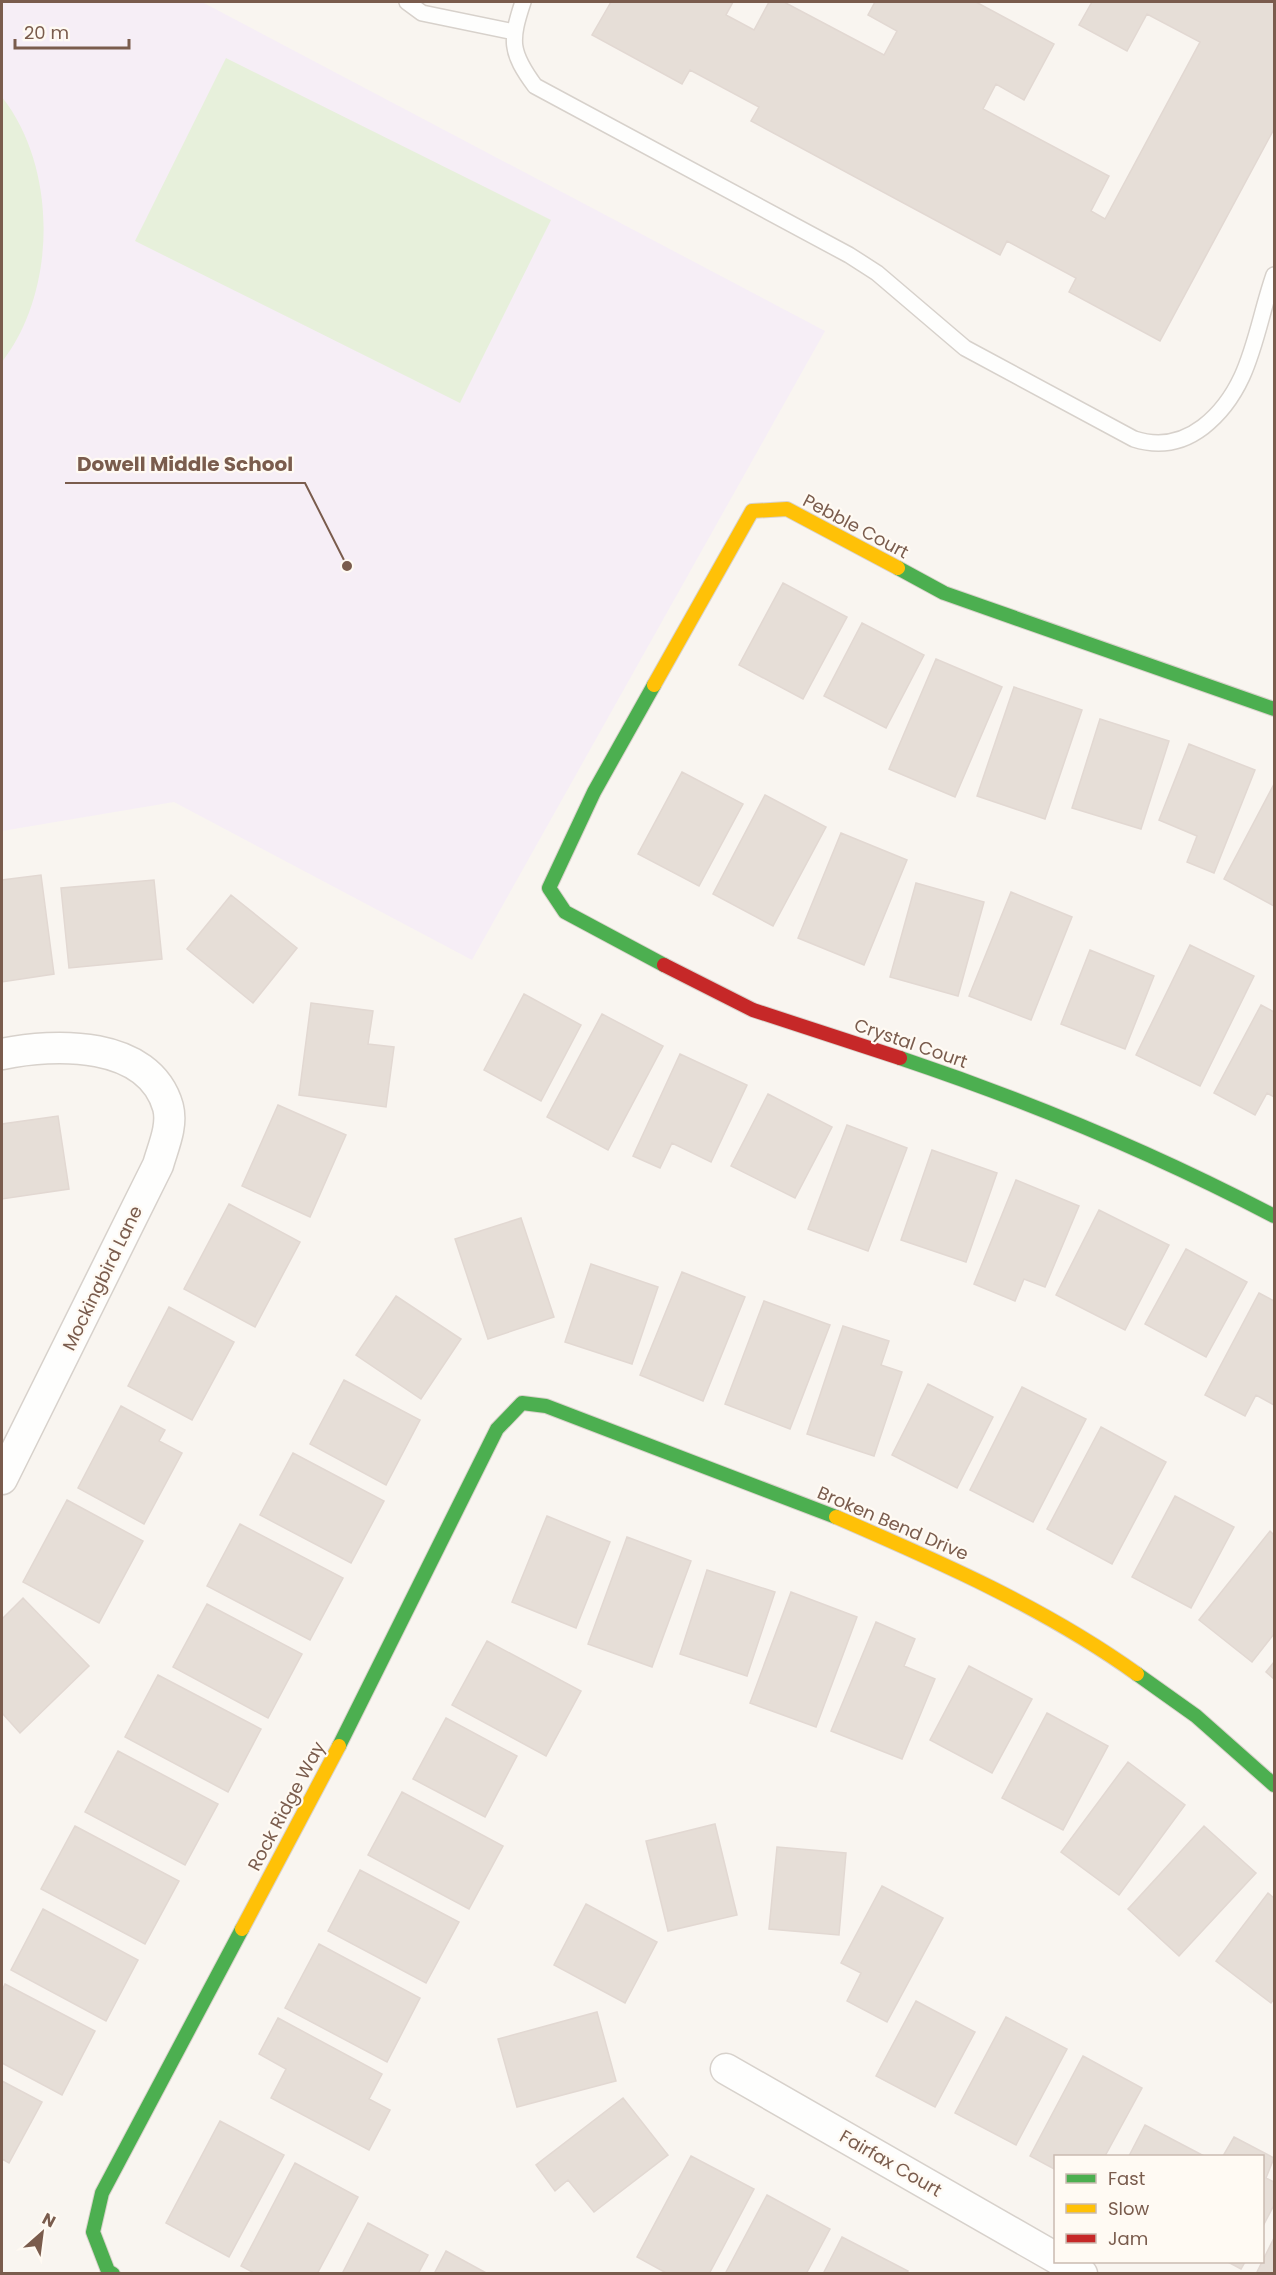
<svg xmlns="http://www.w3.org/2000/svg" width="1276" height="2275" viewBox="0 0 1276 2275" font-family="Poppins,sans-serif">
<rect width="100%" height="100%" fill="#f9f5f0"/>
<path fill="#f6eef6" d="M 2,2 L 202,2 L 825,331 L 472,960 L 174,802 L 2,831 Z"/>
<path fill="#e7f0db" d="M 226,58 L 551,220 L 460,403 L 135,241 Z
M 2,97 C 58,168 57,291 2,362 Z"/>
<path fill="#e6ded7" stroke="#e2d8d2" stroke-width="1.5" d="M 611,2 L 733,2 L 726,15 L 754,30 L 769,2 L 784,2 L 884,55 L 897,31 L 868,15 L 875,2 L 976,2 L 1054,44 L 1024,100 L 996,84 L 983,109 L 1109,176 L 1091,211 L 1105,219 L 1200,42 L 1147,14 L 1127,51 L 1079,25 L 1092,2 L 1274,2 L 1274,129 L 1160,341 L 1069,292 L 1076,278 L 1007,241 L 1000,255 L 751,121 L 759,107 L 690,70 L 682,84 L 592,35 Z
M 783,583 L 847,617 L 803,699 L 739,665 Z
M 862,623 L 924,655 L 886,728 L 824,696 Z
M 936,659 L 1002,687 L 955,797 L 889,769 Z
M 1014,687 L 1082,710 L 1045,819 L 977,796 Z
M 1100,719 L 1169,741 L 1141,829 L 1072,808 Z
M 1189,744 L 1255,770 L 1214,873 L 1187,862 L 1197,836 L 1159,820 Z
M 682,772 L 743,804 L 699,886 L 638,854 Z
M 1274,784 L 1274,906 L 1224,879 Z
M 765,795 L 826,827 L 773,926 L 713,894 Z
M 841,833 L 907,860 L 864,965 L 798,938 Z
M 41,875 L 54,974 L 2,982 L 2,880 Z
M 154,880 L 162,959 L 69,968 L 61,888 Z
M 916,883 L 984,902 L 958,996 L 890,977 Z
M 1011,892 L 1072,917 L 1031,1020 L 969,996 Z
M 231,895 L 297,948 L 253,1003 L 187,949 Z
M 1190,945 L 1254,976 L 1200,1086 L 1136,1055 Z
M 1090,950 L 1154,976 L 1125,1049 L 1061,1024 Z
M 524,994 L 581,1025 L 541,1101 L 484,1070 Z
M 311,1003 L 373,1011 L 368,1044 L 394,1047 L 386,1107 L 299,1095 Z
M 1261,1005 L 1274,1012 L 1274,1097 L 1267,1093 L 1255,1115 L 1214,1093 Z
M 602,1014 L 663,1046 L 608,1150 L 547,1117 Z
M 680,1054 L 747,1085 L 711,1162 L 672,1143 L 660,1168 L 633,1156 Z
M 768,1094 L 832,1127 L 795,1198 L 731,1166 Z
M 278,1105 L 346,1135 L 310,1217 L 242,1186 Z
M 58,1116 L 69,1189 L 2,1199 L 2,1124 Z
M 847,1125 L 907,1148 L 868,1251 L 808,1229 Z
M 932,1150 L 997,1173 L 966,1262 L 901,1240 Z
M 1016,1180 L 1079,1206 L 1045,1287 L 1024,1279 L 1015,1301 L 974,1284 Z
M 229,1204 L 300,1242 L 255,1327 L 184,1289 Z
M 1099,1210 L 1169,1245 L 1125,1330 L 1056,1295 Z
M 521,1218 L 554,1317 L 488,1339 L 455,1239 Z
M 1186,1249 L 1247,1282 L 1206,1357 L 1145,1324 Z
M 591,1264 L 658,1287 L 632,1364 L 565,1342 Z
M 682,1272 L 745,1297 L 703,1401 L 640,1375 Z
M 1259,1293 L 1274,1301 L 1274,1405 L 1256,1395 L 1245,1416 L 1205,1395 Z
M 396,1296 L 461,1339 L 421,1399 L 356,1355 Z
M 764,1301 L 830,1325 L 790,1429 L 725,1404 Z
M 169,1307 L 234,1342 L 192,1420 L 128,1386 Z
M 843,1326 L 889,1341 L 881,1365 L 902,1372 L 874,1456 L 807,1434 Z
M 344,1380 L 420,1420 L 386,1485 L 310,1444 Z
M 928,1384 L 993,1417 L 957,1488 L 892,1455 Z
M 1022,1387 L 1086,1419 L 1033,1522 L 970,1490 Z
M 121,1406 L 165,1430 L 159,1441 L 182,1453 L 144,1524 L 78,1488 Z
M 1101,1427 L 1166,1462 L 1112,1564 L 1047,1529 Z
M 293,1453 L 384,1501 L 351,1563 L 260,1515 Z
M 1175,1496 L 1234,1527 L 1191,1608 L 1132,1577 Z
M 67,1500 L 143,1541 L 99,1623 L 23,1582 Z
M 547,1516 L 610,1542 L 576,1628 L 512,1602 Z
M 240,1524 L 343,1578 L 310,1640 L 207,1586 Z
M 1270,1531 L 1274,1535 L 1274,1634 L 1252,1662 L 1199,1620 Z
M 627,1537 L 691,1561 L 652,1667 L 588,1644 Z
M 707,1570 L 775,1592 L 747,1676 L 680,1654 Z
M 791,1592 L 857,1617 L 816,1727 L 750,1703 Z
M 23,1598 L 89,1666 L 20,1733 L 2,1713 L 2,1619 Z
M 207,1604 L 302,1654 L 268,1718 L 173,1667 Z
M 876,1622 L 915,1639 L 904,1666 L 935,1679 L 902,1759 L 831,1731 Z
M 487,1641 L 581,1691 L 546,1756 L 452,1705 Z
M 1274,1662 L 1274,1679 L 1266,1672 Z
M 969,1666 L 1032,1699 L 992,1773 L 930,1740 Z
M 158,1675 L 261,1729 L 228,1792 L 125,1737 Z
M 1047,1713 L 1108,1746 L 1063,1830 L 1002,1798 Z
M 446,1718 L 517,1756 L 485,1817 L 413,1779 Z
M 118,1751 L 218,1804 L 185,1865 L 85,1812 Z
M 1128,1762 L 1185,1805 L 1119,1895 L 1061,1852 Z
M 402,1792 L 503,1846 L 469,1909 L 368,1855 Z
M 715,1824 L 737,1915 L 668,1931 L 646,1841 Z
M 75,1826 L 179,1881 L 145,1944 L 41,1889 Z
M 1204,1826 L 1256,1873 L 1179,1956 L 1128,1909 Z
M 777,1847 L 846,1853 L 839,1935 L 769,1929 Z
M 360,1870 L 459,1922 L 426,1983 L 328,1931 Z
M 882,1886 L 943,1918 L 887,2022 L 847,2001 L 861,1973 L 841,1963 Z
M 1268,1893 L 1274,1898 L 1274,1999 L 1271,2003 L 1216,1961 Z
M 586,1904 L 657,1942 L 625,2003 L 554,1965 Z
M 43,1909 L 138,1960 L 106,2021 L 11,1970 Z
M 319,1944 L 420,1998 L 387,2062 L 285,2008 Z
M 5,1984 L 95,2031 L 62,2095 L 2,2063 L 2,1991 Z
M 916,2001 L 975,2032 L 935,2107 L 876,2076 Z
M 597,2012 L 616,2081 L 517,2107 L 498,2039 Z
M 1006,2017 L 1067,2049 L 1016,2145 L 955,2113 Z
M 278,2018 L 382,2074 L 369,2099 L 390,2110 L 369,2150 L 271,2098 L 286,2069 L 259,2054 Z
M 1083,2056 L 1142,2088 L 1105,2156 L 1056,2156 L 1056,2170 L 1030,2156 Z
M 2,2081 L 42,2102 L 9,2163 L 2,2159 Z
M 623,2098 L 668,2155 L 594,2212 L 568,2180 L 555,2191 L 536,2165 Z
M 220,2121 L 284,2155 L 229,2257 L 166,2223 Z
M 1145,2125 L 1204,2156 L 1129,2156 Z
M 1234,2137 L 1274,2158 L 1266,2178 L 1274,2182 L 1274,2205 L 1262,2228 L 1262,2156 L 1223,2156 Z
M 691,2156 L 754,2189 L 709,2274 L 668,2274 L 637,2257 Z
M 295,2163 L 358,2197 L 317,2274 L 256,2274 L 241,2266 Z
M 767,2195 L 830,2229 L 806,2274 L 725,2274 Z
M 368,2223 L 428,2255 L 418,2274 L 342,2274 Z
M 842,2237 L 908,2271 L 906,2274 L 823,2274 Z
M 1274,2238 L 1274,2274 L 1256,2274 Z
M 446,2251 L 488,2274 L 434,2274 Z
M 1228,2262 L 1245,2262 L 1241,2269 Z"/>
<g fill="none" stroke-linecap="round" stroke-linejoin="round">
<defs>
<path id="lane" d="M 407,2 L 422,13 L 514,32
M 523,2 C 510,41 510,52 535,86 L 849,255 L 877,273 L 965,348 L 1134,439 C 1159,447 1182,443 1203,427 C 1252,389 1255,329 1274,275"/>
<path id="street" d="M 2,1054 C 54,1043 149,1040 168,1107 C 173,1126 163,1147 158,1165 L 2,1479
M 726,2069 L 1056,2258
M 1061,2262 L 1082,2274"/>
<path id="fast" d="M 898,568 L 944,593 L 1274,709
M 654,685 L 594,792 L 549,888 L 565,912 L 664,965
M 900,1058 C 1031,1102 1152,1152 1274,1216
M 1137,1674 L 1196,1716 L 1274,1785
M 339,1746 L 497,1429 L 522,1403 L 546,1406 L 836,1517
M 113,2274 L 108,2271 L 93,2232 L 102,2193 L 242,1929"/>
<path id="slow" d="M 654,685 L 752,511 L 787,509 L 898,568
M 836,1517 C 940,1562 1045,1608 1137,1674
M 242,1929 L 339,1746"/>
<path id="jam" d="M 664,965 L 753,1010 L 900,1058"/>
</defs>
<use href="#lane" stroke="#d7d1cb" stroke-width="18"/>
<use href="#street" stroke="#d7d1cb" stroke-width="33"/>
<use href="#fast" stroke="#d9d2cb" stroke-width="16"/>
<use href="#slow" stroke="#d9d2cb" stroke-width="16"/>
<use href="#jam" stroke="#d9d2cb" stroke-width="16"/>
<use href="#lane" stroke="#fefefd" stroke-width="15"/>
<use href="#street" stroke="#fefefd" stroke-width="30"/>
<use href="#fast" stroke="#4caf50" stroke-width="14"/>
<use href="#slow" stroke="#ffc107" stroke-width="14"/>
<use href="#jam" stroke="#c62828" stroke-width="14"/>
</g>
<g text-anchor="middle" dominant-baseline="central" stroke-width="4.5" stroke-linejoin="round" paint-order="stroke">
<g font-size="18" fill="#7a5c4d" stroke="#fffaf3">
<text transform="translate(856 526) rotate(28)">Pebble Court</text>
<text transform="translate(911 1043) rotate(19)">Crystal Court</text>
<text transform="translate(102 1278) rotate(-64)">Mockingbird Lane</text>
<text transform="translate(893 1523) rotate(23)">Broken Bend Drive</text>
<text transform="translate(286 1806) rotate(-62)">Rock Ridge Way</text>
<text transform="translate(891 2163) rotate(30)">Fairfax Court</text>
</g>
</g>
<path fill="none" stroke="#7a5c4d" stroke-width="2" d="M347 566L305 483H65"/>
<circle fill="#7a5c4d" stroke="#fffaf3" stroke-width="2" cx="347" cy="566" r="6"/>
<g font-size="20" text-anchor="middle" font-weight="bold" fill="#7a5c4d" stroke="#fffaf3" stroke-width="4.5" stroke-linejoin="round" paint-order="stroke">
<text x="185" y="471">Dowell Middle School</text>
</g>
<rect width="1276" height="2275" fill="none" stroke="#7a5c4d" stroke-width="6"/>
<rect x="1054" y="2155" width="210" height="108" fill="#fffaf3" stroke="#cabbb1" stroke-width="1.5"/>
<rect x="1066" y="2174" width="30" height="9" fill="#4caf50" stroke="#cabbb1" stroke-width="1.5"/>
<text x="1108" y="2185" font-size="18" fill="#7a5c4d">Fast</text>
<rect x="1066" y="2204" width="30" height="9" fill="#ffc107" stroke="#cabbb1" stroke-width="1.5"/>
<text x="1108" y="2215" font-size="18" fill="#7a5c4d">Slow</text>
<rect x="1066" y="2234" width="30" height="9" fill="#c62828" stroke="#cabbb1" stroke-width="1.5"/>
<text x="1108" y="2245" font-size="18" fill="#7a5c4d">Jam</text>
<g transform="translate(42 2233) rotate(28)" stroke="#fffaf3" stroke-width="4.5" paint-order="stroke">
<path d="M0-4.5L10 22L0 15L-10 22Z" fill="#7a5c4d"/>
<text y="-9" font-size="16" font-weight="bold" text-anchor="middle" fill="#7a5c4d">N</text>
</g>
<path d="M15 39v9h114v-9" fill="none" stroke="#7a5c4d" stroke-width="3"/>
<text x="24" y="39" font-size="18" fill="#7a5c4d" stroke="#fffaf3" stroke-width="4.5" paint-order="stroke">20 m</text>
</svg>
